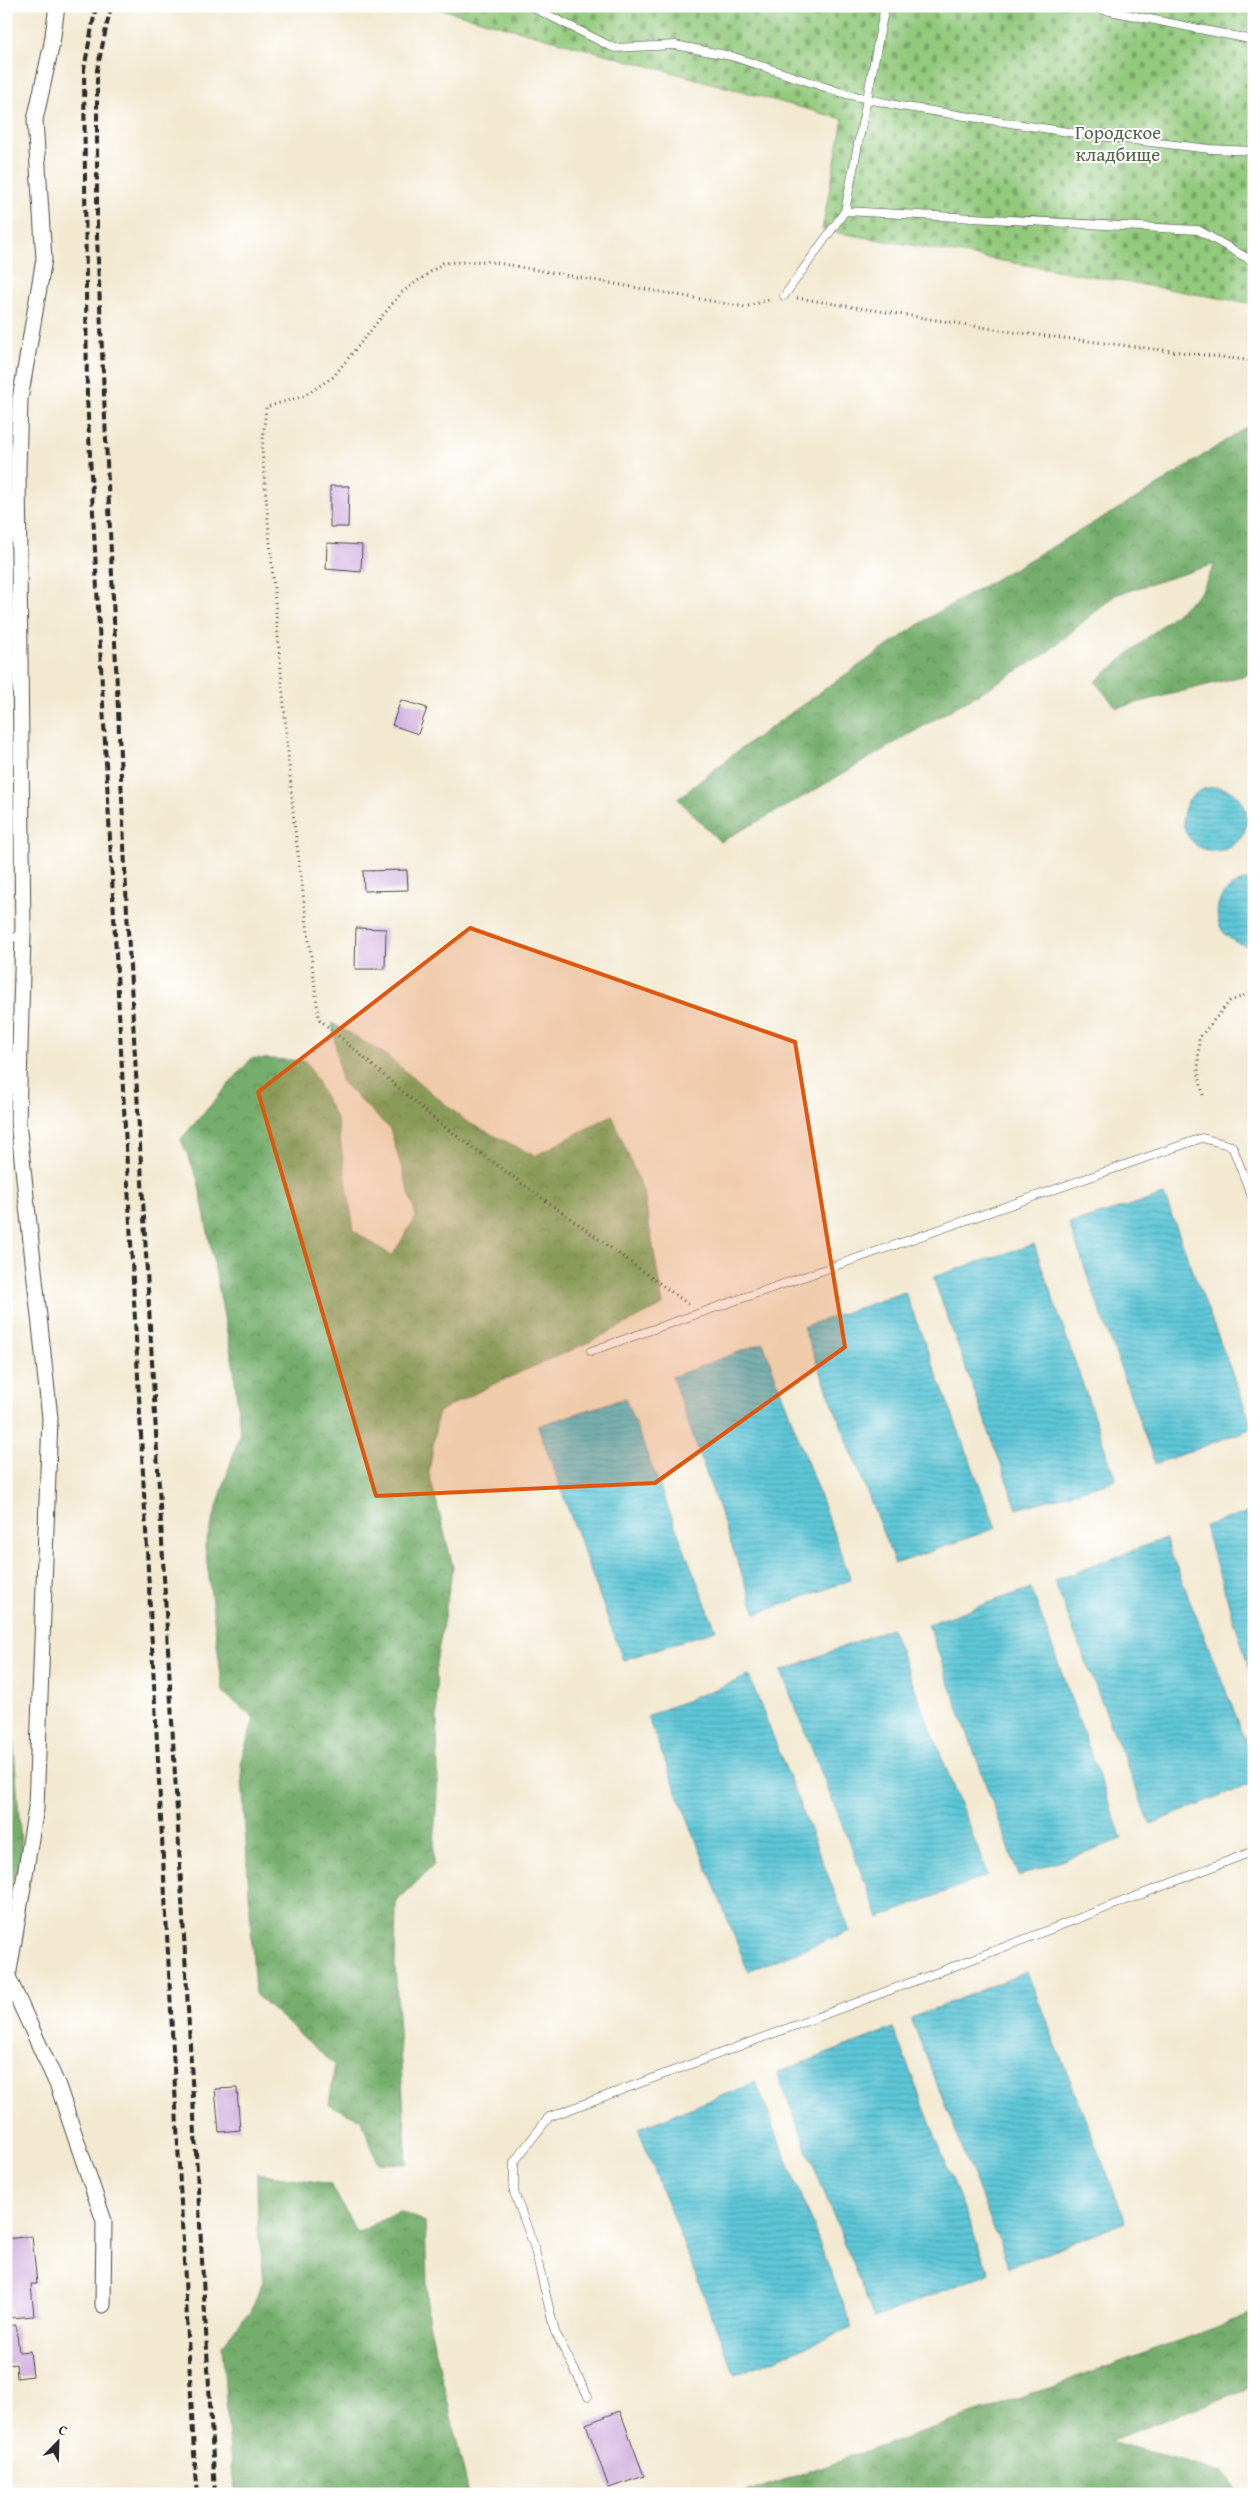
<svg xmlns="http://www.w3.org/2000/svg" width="1260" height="2500" viewBox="0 0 1260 2500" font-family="'Gentium Book Plus',serif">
<defs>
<pattern id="forest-crowns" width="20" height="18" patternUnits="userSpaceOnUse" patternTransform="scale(1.25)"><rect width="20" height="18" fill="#75ad6c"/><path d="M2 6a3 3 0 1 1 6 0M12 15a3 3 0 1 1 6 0" fill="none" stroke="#608d59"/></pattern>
<pattern id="cemetery-stones" width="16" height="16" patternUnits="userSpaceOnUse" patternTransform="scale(1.25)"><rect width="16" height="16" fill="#92c97c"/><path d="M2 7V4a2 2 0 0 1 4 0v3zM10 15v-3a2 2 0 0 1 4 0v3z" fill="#77a366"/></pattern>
<pattern id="water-rules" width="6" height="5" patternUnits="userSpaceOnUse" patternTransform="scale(1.25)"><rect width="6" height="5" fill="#5dc7d8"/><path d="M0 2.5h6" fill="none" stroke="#4da2af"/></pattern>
</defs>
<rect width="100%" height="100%" fill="#fff"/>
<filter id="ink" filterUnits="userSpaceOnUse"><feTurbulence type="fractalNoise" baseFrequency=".02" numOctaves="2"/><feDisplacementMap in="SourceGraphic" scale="10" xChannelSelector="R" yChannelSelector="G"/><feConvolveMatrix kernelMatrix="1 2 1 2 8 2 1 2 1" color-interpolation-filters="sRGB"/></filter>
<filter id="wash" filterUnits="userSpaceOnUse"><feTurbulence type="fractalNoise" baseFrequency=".0096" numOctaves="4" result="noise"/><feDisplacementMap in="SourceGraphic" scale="20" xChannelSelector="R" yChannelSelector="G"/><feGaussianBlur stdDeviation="1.12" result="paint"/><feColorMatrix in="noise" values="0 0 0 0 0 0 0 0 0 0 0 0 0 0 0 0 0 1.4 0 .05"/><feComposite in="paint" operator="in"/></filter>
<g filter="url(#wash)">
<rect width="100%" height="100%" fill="#f3e9d1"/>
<path fill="url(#forest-crowns)" stroke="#506c4c" d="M 1254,422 L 1254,673 L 1117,708 L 1095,682 L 1201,592 L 1215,564 L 1115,595 L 1044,655 L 808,794 L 720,842 L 678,799 L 735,753 L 829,686 L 930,617 L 1149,491 Z
M 332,1023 L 383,1053 L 467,1122 L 535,1156 L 612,1115 L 644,1194 L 663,1305 L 587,1343 L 494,1384 L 438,1412 L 429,1473 L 453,1567 L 436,1663 L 438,1773 L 433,1866 L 396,1902 L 395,1965 L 407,2164 L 378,2163 L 361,2119 L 329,2105 L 335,2065 L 255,1994 L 241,1760 L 254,1719 L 223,1692 L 205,1546 L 240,1433 L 234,1369 L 198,1180 L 181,1139 L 252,1058 L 306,1061 L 337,1120 L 354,1231 L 392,1256 L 416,1216 L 390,1129 L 341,1081 Z
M 13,1734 L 22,1858 L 6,1896 L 6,1735 Z
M 257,2173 L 331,2184 L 357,2233 L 399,2211 L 425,2222 L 428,2318 L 469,2494 L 236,2494 L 231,2468 L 222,2345 L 250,2312 L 264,2279 L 258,2229 Z
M 1254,2313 L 1254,2386 L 1109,2441 L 1222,2471 L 1240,2494 L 1000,2494 L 987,2486 L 984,2494 L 743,2494 L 1049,2388 Z"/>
<path fill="url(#cemetery-stones)" stroke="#5e7a54" d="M 429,6 L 1254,6 L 1254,304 L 822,230 L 843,119 Z"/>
<path fill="url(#water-rules)" stroke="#447982" d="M1183 819a32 32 0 1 1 64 0a32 32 0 1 1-64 0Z
M 1254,879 L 1254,946 C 1208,946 1202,884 1254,879 Z
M 1164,1195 L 1253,1428 L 1155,1464 L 1069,1224 Z
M 1034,1244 L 1116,1480 L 1017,1509 L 933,1277 Z
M 905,1292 L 996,1528 L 895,1564 L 803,1327 Z
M 763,1343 L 851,1580 L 756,1614 L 672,1377 Z
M 625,1398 L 716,1630 L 623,1660 L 538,1426 Z
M 1254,1511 L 1254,1683 L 1204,1526 Z
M 1165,1538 L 1254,1761 L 1254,1783 L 1150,1824 L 1054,1581 Z
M 1031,1588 L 1122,1839 L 1019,1876 L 928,1624 Z
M 891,1628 L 988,1875 L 879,1918 L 781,1671 Z
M 749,1676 L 850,1931 L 748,1971 L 647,1716 Z
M 1027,1972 L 1126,2222 L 1009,2267 L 911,2018 Z
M 893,2028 L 989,2273 L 874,2318 L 777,2073 Z
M 756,2082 L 853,2328 L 735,2375 L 638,2129 Z"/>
<g id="blocks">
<path fill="#d0afde" d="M 330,486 L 349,486 L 348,527 L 330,527 Z
M 327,543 L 362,545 L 361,572 L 326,569 Z
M 401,700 L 427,708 L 418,734 L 392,725 Z
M 407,870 L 408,890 L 364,891 L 363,871 Z
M 356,928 L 386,929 L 385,969 L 355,969 Z
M 237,2088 L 240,2130 L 219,2132 L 215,2089 Z
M 32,2236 L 37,2284 L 31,2284 L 34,2316 L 11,2318 L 8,2289 L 6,2289 L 6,2239 Z
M 16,2325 L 19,2352 L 30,2351 L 33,2376 L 17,2378 L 16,2364 L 6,2365 L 6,2326 Z
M 620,2411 L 644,2476 L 609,2488 L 586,2424 Z"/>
</g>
</g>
<g filter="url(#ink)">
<use href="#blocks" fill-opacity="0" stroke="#494844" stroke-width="1"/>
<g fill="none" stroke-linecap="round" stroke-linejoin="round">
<defs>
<path id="service" d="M 530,6 L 614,48 L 675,45 L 731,56 L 846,94 L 900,106 L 1081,134 L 1210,149 L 1254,151
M 885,6 L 845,211 L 1198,230 L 1254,262
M 1085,6 L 1254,40
M 784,296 L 845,211
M 6,940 L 23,935
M 591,1351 L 1202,1138 L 1232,1146 L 1254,1202
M 588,2396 L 555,2332 L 534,2246 L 514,2192 L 514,2162 L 549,2117 L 952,1967 L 1254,1851"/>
<path id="minor" d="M 57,6 L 52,43 L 35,120 L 44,259 L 20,399 L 18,469 L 23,935 L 18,1122 L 50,1418 L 36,1808 L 8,1977 L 58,2086 L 104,2221 L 103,2305"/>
</defs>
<use href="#service" stroke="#494844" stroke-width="9"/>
<use href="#minor" stroke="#494844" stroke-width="17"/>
<path stroke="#494844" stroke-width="3" stroke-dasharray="1 4" stroke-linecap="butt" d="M 797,298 L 1013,332 L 1254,361
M 1203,1095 L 1198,1071 L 1199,1038 L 1230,1001 L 1254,992
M 688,1304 L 439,1123 L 319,1019 L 294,822 L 262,450 L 266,407 L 304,396 L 333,377 L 401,293 L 443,263 L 486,261 L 745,307 L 772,299"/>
<use href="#service" stroke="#fff" stroke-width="8"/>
<use href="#minor" stroke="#fff" stroke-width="15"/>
<path stroke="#2b2b2b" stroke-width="4" stroke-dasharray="8 4" stroke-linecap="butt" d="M 96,6 L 84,69 L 87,397 L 194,2453 L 198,2494
M 111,6 L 97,70 L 97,238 L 127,912 L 215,2494"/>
</g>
</g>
<path fill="#df570e" fill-opacity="0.2" stroke="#df570e" stroke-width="4" stroke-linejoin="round" d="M 470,928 L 795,1042 L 845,1347 L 655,1483 L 376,1496 L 258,1092 Z"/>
<g text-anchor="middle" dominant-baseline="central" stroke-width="4" stroke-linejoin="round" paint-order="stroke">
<g font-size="19" fill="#4f6247" stroke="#fff">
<text x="1118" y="132">Городское<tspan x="1118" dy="22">кладбище</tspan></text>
</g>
</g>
<rect width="1260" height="2500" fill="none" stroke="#fff" stroke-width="25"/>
<g transform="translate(58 2442) rotate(23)" stroke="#ffffff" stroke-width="4" paint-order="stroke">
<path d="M0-4L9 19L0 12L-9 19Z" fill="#2b2b2b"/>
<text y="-8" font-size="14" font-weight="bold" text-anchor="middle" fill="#2b2b2b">С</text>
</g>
</svg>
